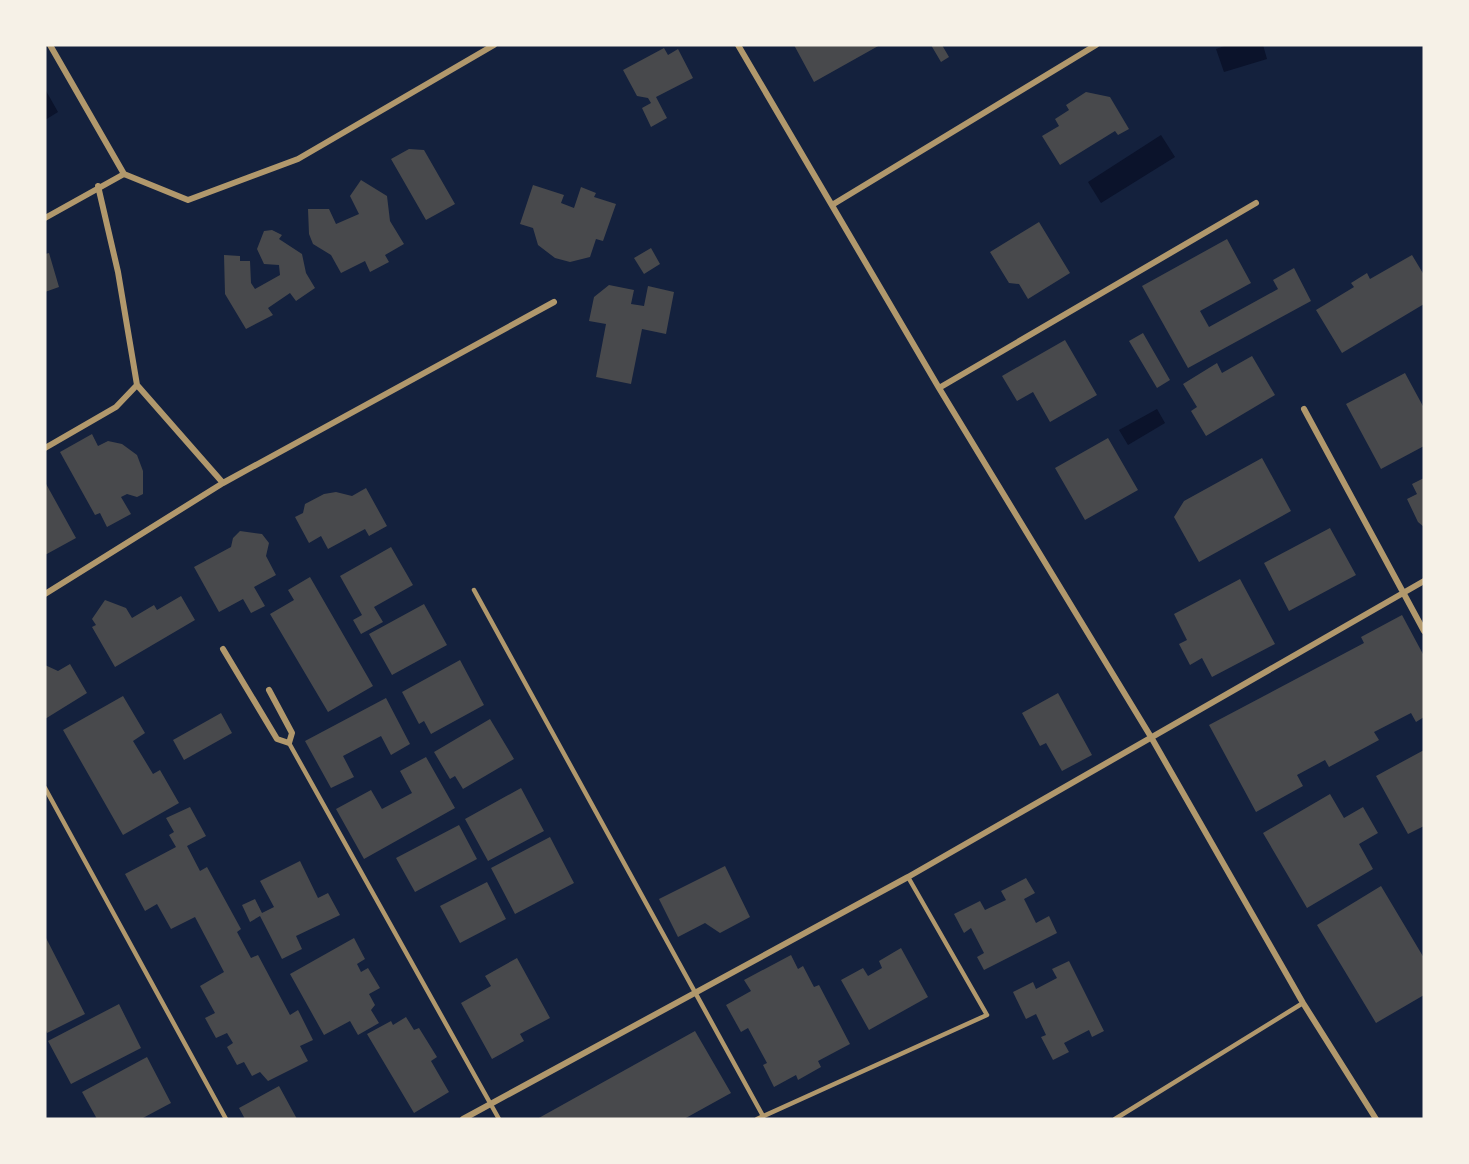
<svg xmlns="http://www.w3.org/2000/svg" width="1469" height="1164" viewBox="0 0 1469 1164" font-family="'PT Sans',sans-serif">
<rect width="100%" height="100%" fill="#14213d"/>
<path fill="#0b132b" d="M 1227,45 L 1263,45 L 1267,59 L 1224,72 L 1216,49 Z
M 45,89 L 58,112 L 45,120 Z
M 1161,135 L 1175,157 L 1101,203 L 1088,182 Z
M 1157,409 L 1165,423 L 1128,445 L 1119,430 Z"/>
<path fill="#48494c" d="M 794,45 L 880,45 L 814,82 Z
M 931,45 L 942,45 L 949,57 L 941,62 Z
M 664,48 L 668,55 L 678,49 L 693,78 L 656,97 L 667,118 L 651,127 L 642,108 L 651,103 L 648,98 L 637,96 L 623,70 Z
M 1086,92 L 1110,97 L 1129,129 L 1118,135 L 1115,131 L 1060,165 L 1042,136 L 1059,126 L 1055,119 L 1069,110 L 1066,105 Z
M 409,149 L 424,150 L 455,204 L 426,220 L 391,159 Z
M 361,180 L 387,196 L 390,221 L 404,244 L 385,255 L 389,262 L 370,272 L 365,261 L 341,273 L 331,255 L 313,244 L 309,234 L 308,209 L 329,209 L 336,224 L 359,214 L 350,196 Z
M 533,185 L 564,195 L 561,203 L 574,208 L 581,187 L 596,193 L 594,197 L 616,204 L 603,241 L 596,239 L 590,257 L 570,262 L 555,258 L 538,245 L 533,228 L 520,224 Z
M 1039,222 L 1070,273 L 1028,299 L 1019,284 L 1009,283 L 990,252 Z
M 272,230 L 282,235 L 279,239 L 302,254 L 306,273 L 315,288 L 296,301 L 290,293 L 268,308 L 273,315 L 246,329 L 225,294 L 224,255 L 240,256 L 240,261 L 250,261 L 251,283 L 255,289 L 280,275 L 279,265 L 264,264 L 257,249 L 264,231 Z
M 1227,239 L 1251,283 L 1200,311 L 1209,327 L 1278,289 L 1273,280 L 1294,268 L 1311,301 L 1188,368 L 1142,286 Z
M 651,248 L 660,264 L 644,274 L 634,258 Z
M 49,253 L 59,287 L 45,292 L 45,254 Z
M 1412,255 L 1424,275 L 1424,304 L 1342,353 L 1316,310 L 1354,287 L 1351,283 L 1367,273 L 1370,279 Z
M 609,285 L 634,290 L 631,304 L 644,306 L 648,286 L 674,292 L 666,334 L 642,329 L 631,384 L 596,377 L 606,324 L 589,321 L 594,297 Z
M 1143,333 L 1170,380 L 1157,388 L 1129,341 Z
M 1065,340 L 1097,395 L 1050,422 L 1033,392 L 1017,401 L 1002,376 Z
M 1252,356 L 1275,395 L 1206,436 L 1191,411 L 1197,407 L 1183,384 L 1217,363 L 1222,373 Z
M 1405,373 L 1424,408 L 1424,446 L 1381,469 L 1346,404 Z
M 92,434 L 98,446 L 108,441 L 122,444 L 137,455 L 143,471 L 143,494 L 137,497 L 127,494 L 121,497 L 131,514 L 107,527 L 100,513 L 95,515 L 60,452 Z
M 1108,438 L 1138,490 L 1085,520 L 1055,468 Z
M 1262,458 L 1291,511 L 1199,562 L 1174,517 L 1184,501 Z
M 1424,478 L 1424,527 L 1418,522 L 1407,499 L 1417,494 L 1412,484 Z
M 45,482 L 76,538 L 45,555 Z
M 366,488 L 387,526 L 369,536 L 365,529 L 328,549 L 321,536 L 309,543 L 295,517 L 303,513 L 305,504 L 324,494 L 336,492 L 352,496 Z
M 1330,528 L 1356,575 L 1289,611 L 1264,563 Z
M 240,531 L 262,534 L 269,543 L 266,556 L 276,575 L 254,587 L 265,606 L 251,613 L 243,599 L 219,612 L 194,567 L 231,547 L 233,538 Z
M 391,547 L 413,585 L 374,607 L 383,622 L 361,634 L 353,620 L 362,615 L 340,576 Z
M 310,577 L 373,686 L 328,712 L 270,614 L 294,600 L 288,590 Z
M 1240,579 L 1275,644 L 1212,677 L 1202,658 L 1190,665 L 1179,644 L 1187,640 L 1174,614 Z
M 181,596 L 195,620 L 115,667 L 92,627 L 96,625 L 92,619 L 105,600 L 126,608 L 132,618 L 154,605 L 157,610 Z
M 424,604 L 447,645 L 392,675 L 369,634 Z
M 1402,615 L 1424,656 L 1424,717 L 1416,722 L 1411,713 L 1374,732 L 1379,740 L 1329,767 L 1325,760 L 1297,775 L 1303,786 L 1256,812 L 1209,725 L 1364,643 L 1361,637 Z
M 460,660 L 484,705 L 431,734 L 424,721 L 419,724 L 402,692 Z
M 70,664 L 87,693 L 45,719 L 45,665 L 58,671 Z
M 1058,693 L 1092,755 L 1062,771 L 1046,743 L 1040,746 L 1022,713 Z
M 123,696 L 145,733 L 133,741 L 153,774 L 160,770 L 179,803 L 123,835 L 63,730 Z
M 386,698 L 410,744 L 391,755 L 381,736 L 343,756 L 354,777 L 331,788 L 305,741 Z
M 221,713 L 232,733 L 184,760 L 173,740 Z
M 490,719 L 514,759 L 463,789 L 455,776 L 450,779 L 434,752 Z
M 1424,750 L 1424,826 L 1408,834 L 1376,776 Z
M 426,757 L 455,808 L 364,859 L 336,809 L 371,790 L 382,809 L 412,793 L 400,771 Z
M 521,788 L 544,831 L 488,861 L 465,819 Z
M 1330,794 L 1344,818 L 1363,807 L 1378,833 L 1359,844 L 1373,869 L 1307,908 L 1263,833 Z
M 190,807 L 206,836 L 187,846 L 200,871 L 207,867 L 241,929 L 237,932 L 251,958 L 258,955 L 290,1015 L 298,1010 L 313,1040 L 300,1046 L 308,1061 L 268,1081 L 260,1072 L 252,1076 L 244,1062 L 237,1065 L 227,1047 L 233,1043 L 227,1033 L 216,1038 L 205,1018 L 215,1013 L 200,986 L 224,972 L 195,917 L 171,929 L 157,904 L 145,911 L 125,874 L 176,847 L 169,835 L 174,832 L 166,818 Z
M 459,825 L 477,859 L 415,892 L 396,858 Z
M 550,837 L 574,883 L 515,914 L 491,868 Z
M 300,861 L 318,898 L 328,893 L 340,915 L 296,936 L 302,949 L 282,959 L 260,916 L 250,922 L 242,905 L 255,899 L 262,913 L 274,907 L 260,881 Z
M 725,866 L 750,917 L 720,933 L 705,923 L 678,937 L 659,899 Z
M 1026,878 L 1035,893 L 1024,899 L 1036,923 L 1049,916 L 1057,933 L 984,970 L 977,957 L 984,953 L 971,928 L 964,933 L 954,914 L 980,901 L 985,910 L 1006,900 L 1001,891 Z
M 487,882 L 506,919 L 460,943 L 440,906 Z
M 1381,886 L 1424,958 L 1424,995 L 1376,1023 L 1317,925 Z
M 45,936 L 85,1014 L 47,1033 L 45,1028 Z
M 354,938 L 365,959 L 357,964 L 361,972 L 368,968 L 380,988 L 369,994 L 375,1005 L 371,1010 L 379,1023 L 358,1035 L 350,1021 L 324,1035 L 290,974 Z
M 901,948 L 928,997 L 869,1030 L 841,980 L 863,968 L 868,976 L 882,968 L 879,961 Z
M 791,955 L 798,969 L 803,966 L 814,987 L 819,985 L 850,1044 L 818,1061 L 821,1067 L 798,1080 L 796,1075 L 774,1087 L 763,1065 L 767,1063 L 748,1028 L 741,1032 L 726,1005 L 751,991 L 744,980 Z
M 517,958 L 550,1018 L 520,1034 L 524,1041 L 492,1059 L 461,1003 L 491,986 L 485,976 Z
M 1069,961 L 1104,1031 L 1092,1037 L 1089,1030 L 1064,1043 L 1069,1052 L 1053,1060 L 1041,1037 L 1046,1035 L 1036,1014 L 1026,1019 L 1013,992 L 1033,982 L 1036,989 L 1057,978 L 1052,969 Z
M 119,1004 L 141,1048 L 71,1084 L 48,1041 Z
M 406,1017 L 414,1030 L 419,1028 L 437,1057 L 431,1061 L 449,1092 L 414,1113 L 367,1034 L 391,1021 L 393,1025 Z
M 695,1031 L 731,1093 L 684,1119 L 537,1119 Z
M 147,1057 L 171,1103 L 141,1119 L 97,1119 L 82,1092 Z
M 279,1086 L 297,1119 L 245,1119 L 239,1108 Z"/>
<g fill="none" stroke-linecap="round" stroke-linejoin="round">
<path stroke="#b1986c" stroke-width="4.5" d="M 474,590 L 763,1116
M 289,743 L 499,1119
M 45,788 L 226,1119
M 757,1119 L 987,1015 L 908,877
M 1115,1119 L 1303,1003"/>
<path stroke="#b1986c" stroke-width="6" d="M 50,45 L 124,174 L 188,200 L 298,159 L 494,45
M 738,45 L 939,388 L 1151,737 L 1303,1003 L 1376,1119
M 98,186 L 118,272 L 137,385 L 223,483
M 832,205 L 1096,45
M 45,218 L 124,174
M 939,388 L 1256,203
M 1304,409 L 1424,631
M 45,448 L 116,407 L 137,385
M 45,594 L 223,483 L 554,302
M 223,649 L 277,739 L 289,743 L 292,733 L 269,690
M 463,1119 L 908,877 L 1424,581"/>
</g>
<rect width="1469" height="1164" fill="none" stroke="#f6f1e7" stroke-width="93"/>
</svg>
